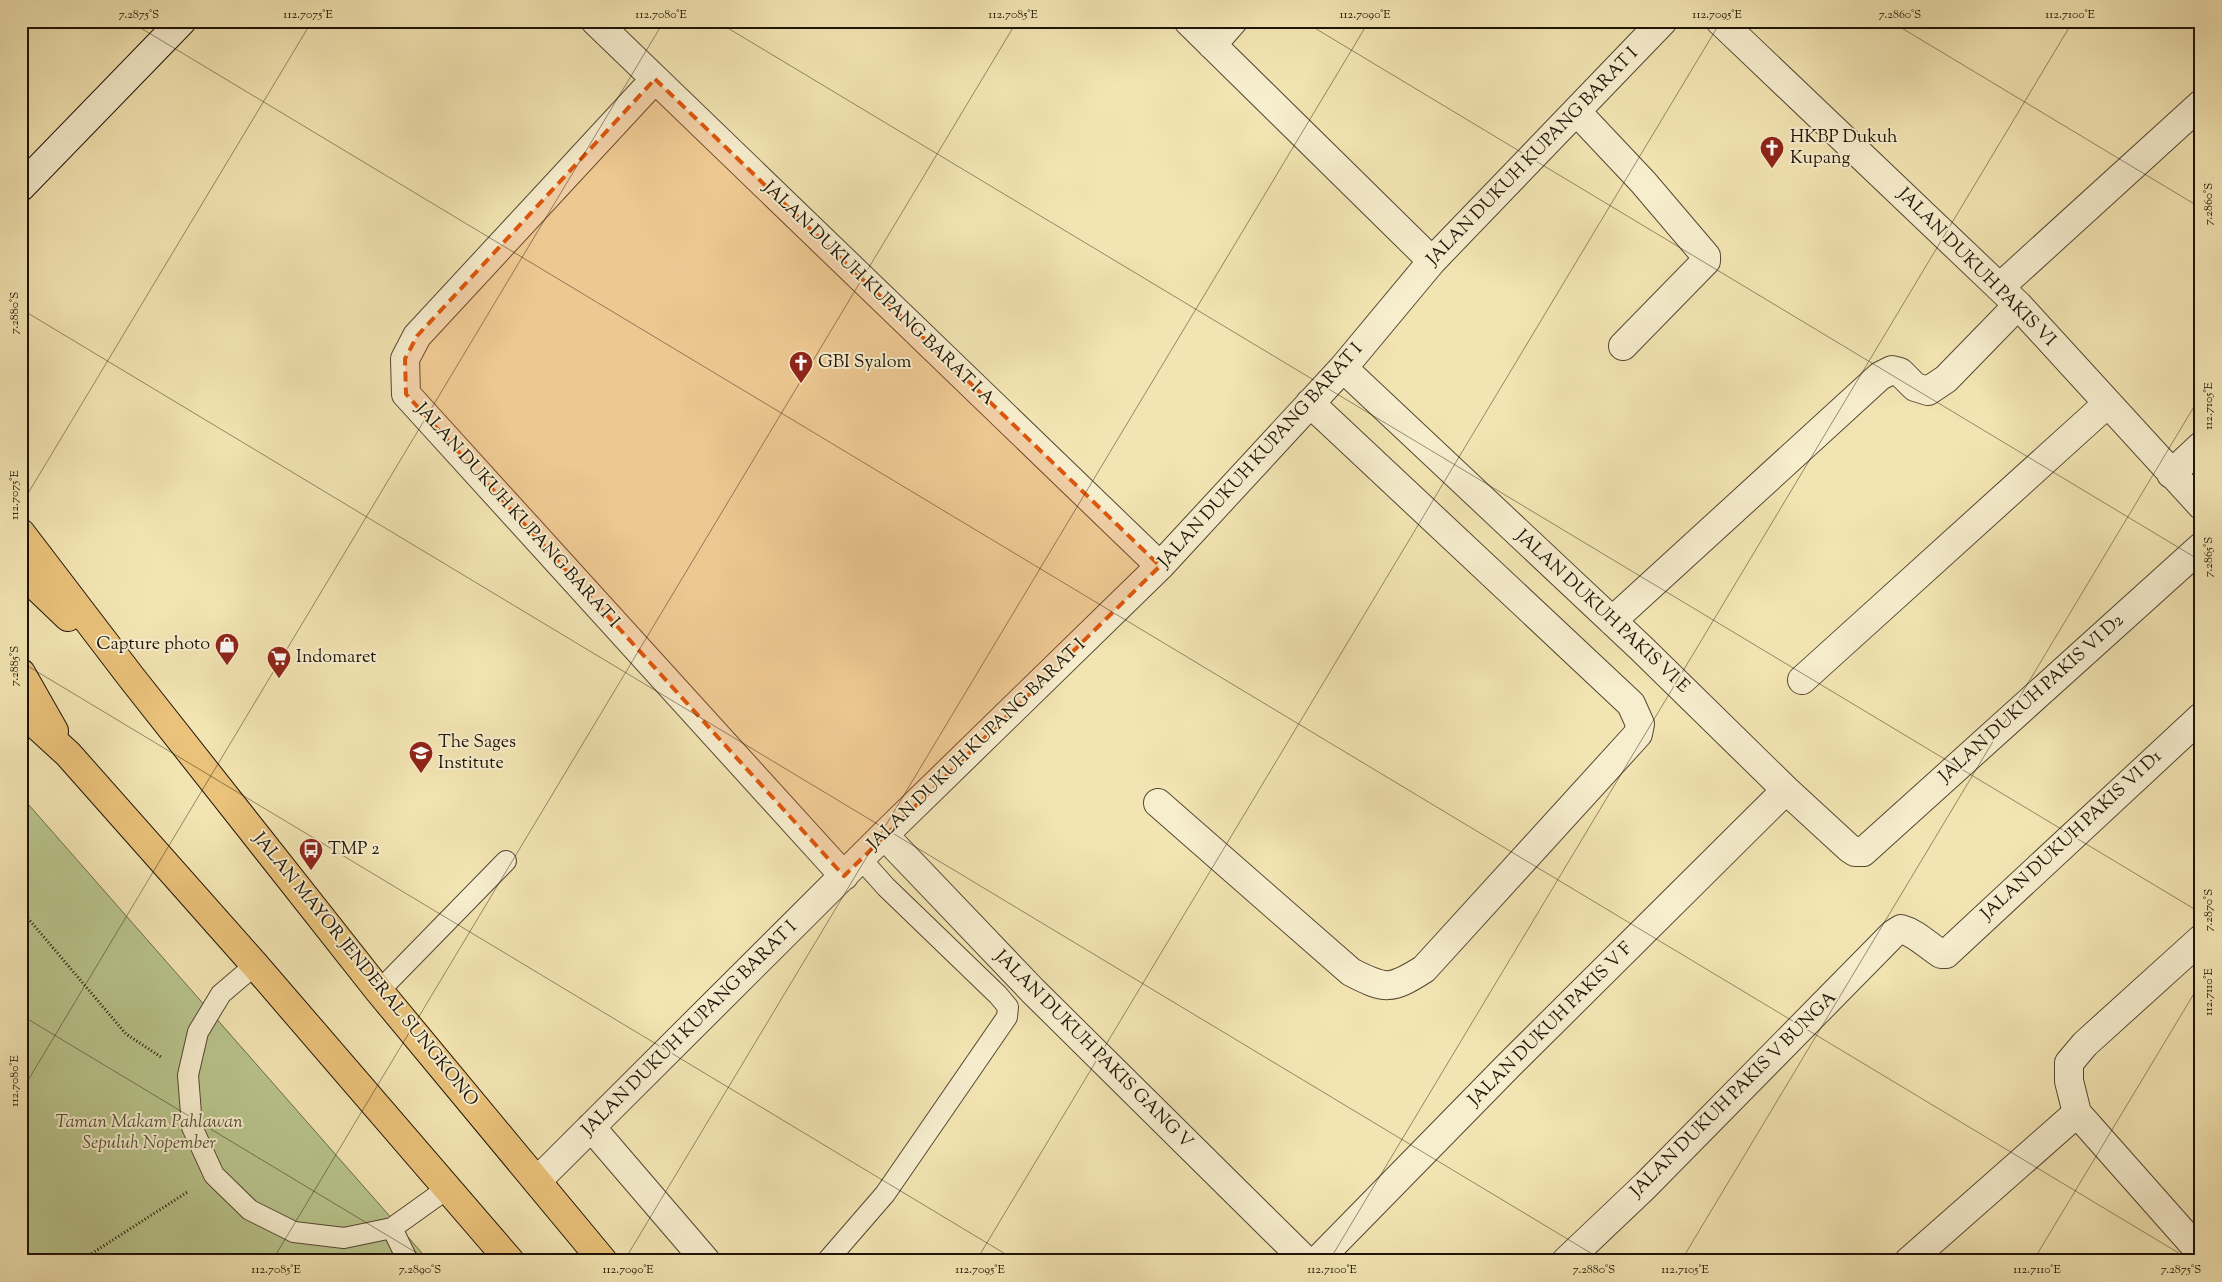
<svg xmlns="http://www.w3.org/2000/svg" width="2222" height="1282" viewBox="0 0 2222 1282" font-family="'Sorts Mill Goudy',serif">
<rect width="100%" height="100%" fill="#f3e5b3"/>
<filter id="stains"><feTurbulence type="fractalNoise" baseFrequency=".004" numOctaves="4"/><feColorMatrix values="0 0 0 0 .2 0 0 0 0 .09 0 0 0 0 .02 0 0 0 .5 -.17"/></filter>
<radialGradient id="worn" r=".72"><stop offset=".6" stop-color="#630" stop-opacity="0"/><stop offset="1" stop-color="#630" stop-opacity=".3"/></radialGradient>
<path fill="#b9c58e" stroke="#6c6c4b" d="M 21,796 L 429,1261 L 21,1261 Z"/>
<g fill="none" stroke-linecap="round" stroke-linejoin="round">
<defs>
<path id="lane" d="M 255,965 L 221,994 L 198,1032 L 188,1075 L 192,1127 L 214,1175 L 250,1210 L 294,1232 L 344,1238 L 392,1228 L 448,1188
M 379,991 L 506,861
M 392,1228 L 408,1261
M 827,1261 L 885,1194 L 1007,1017 L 1008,1007 L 998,995 L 886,887 L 861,859"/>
<path id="street" d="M 595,21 L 1160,566
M 1188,21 L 1432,261
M 1720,21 L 2018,305 L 2201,505
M 1212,45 L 1233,21
M 655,79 L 417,336 L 405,359 L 406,394 L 844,876
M 1577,112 L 1643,182 L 1706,256 L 1706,261 L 1623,346
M 2000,287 L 2201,104
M 1343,368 L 1641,648 L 1786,790 L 1849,848 L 1855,852 L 1863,852 L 2201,547
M 2171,474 L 2201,446
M 1612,621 L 1880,376 L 1892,370 L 1900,372 L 1915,387 L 1928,391 L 1946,379 L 2018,305
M 1802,680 L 2107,404
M 1158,803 L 1351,972 C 1386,990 1391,990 1424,969 L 1638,734 L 1640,724 L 1631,704 L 1310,403
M 884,835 L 1033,991 L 1306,1261
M 2201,939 L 2085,1044 L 2069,1063 L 2069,1081 L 2077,1113 L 2201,1253
M 591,1127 L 706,1261
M 537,1181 L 884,835 L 1160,566 L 1343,368 L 1432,261 L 1663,21
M 1317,1261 L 1508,1066 L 1786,790
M 1566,1261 L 1646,1185 L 1893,934 L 1901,929 C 1916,933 1927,945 1941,954 L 1946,954 L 2201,717
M 1909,1261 L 2077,1113"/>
<path id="secondary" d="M 21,187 L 182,21"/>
<path id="primary" d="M 21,533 L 131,677 L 379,991 L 603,1261
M 21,572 L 68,617
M 21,673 L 54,731
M 21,711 L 68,754 L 255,965 L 510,1261"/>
</defs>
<use href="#lane" stroke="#544833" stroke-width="22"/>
<use href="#street" stroke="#544833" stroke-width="30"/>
<use href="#secondary" stroke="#1f1408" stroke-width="30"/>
<use href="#primary" stroke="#1f1408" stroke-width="30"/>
<path stroke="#1f1408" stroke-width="3" stroke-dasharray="1 2.5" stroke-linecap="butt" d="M 21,910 L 126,1034 L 161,1057
M 80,1261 L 189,1191"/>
<use href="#lane" stroke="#f7eece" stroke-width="20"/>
<use href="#street" stroke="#f7eece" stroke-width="28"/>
<use href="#secondary" stroke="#f7eece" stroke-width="28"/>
<use href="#primary" stroke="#eac27a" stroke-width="28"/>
</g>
<path fill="#de560c" fill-opacity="0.2" stroke="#de560c" stroke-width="4" stroke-dasharray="10 6" stroke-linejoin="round" d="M 655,79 L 1160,566 L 844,876 L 406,394 L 405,359 L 417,336 Z"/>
<path fill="none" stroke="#1f1408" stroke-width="1" stroke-opacity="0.45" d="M 129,21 L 2192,1261M 716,21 L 2201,913M 1303,21 L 2201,561M 1890,21 L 2201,208M 21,309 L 1604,1261M 21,505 L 312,21M 21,662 L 1017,1261M 21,1015 L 430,1261M 21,1092 L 664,21M 272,1261 L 1017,21M 624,1261 L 1369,21M 976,1261 L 1721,21M 1329,1261 L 2073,21M 1681,1261 L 2201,395M 2033,1261 L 2201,982"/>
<defs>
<symbol id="church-pin" viewBox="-11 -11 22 30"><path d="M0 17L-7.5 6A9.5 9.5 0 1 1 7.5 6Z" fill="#8f2418" stroke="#f7eece"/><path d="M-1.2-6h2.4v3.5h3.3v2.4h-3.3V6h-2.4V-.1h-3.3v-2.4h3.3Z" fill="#fff"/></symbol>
<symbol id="shop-pin" viewBox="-11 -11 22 30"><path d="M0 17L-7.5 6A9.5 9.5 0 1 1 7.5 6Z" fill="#8f2418" stroke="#f7eece"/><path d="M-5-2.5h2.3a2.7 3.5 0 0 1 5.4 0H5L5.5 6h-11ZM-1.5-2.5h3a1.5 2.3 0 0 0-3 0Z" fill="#fff"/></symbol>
<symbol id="supermarket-pin" viewBox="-11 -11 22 30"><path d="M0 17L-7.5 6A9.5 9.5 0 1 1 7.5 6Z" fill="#8f2418" stroke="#f7eece"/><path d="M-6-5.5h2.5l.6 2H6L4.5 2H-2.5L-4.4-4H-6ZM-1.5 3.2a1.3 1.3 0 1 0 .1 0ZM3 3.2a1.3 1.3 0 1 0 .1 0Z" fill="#fff"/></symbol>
<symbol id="university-pin" viewBox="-11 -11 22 30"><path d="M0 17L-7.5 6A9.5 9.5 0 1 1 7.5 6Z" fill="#8f2418" stroke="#f7eece"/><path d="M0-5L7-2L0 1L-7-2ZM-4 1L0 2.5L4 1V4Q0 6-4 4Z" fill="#fff"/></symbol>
<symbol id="bus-pin" viewBox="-11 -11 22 30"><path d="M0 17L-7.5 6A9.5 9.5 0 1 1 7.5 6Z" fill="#8f2418" stroke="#f7eece"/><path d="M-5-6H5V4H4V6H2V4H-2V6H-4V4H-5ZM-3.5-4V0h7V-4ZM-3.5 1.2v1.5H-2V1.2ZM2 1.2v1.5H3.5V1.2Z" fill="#fff"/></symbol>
</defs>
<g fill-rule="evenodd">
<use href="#church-pin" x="1758" y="134" width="28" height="38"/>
<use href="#church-pin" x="787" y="349" width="28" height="38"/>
<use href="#shop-pin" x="213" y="631" width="28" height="38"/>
<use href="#supermarket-pin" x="265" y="644" width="28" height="38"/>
<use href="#university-pin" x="407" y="739" width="28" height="38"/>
<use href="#bus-pin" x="297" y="836" width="28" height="38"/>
</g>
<g text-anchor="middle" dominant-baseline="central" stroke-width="4" stroke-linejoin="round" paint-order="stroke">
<g font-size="18" fill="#1f1408" stroke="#f7eece" text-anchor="start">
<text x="1790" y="138">HKBP Dukuh<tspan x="1790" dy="21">Kupang</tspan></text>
<text x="818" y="363">GBI Syalom</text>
<text x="210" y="645" text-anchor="end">Capture photo</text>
<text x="296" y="658">Indomaret</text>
<text x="438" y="743">The Sages<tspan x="438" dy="21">Institute</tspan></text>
<text x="328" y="850">TMP 2</text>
</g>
<g font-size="18" fill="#1f1408" stroke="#f7eece">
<text transform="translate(1533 157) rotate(-46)">JALAN DUKUH KUPANG BARAT I</text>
<text transform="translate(1976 268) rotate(45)">JALAN DUKUH PAKIS VI</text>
<text transform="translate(878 294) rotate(44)">JALAN DUKUH KUPANG BARAT I A</text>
<text transform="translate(1261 456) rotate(-48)">JALAN DUKUH KUPANG BARAT I</text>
<text transform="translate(517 516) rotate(48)">JALAN DUKUH KUPANG BARAT I</text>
<text transform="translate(1602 612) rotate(43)">JALAN DUKUH PAKIS VI E</text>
<text transform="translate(2032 699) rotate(-42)">JALAN DUKUH PAKIS VI D2</text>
<text transform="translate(977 745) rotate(-44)">JALAN DUKUH KUPANG BARAT I</text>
<text transform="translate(2072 836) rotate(-43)">JALAN DUKUH PAKIS VI D1</text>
<text transform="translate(365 970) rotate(51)">JALAN MAYOR JENDERAL SUNGKONO</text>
<text transform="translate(1551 1025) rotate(-45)">JALAN DUKUH PAKIS V F</text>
<text transform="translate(690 1029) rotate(-45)">JALAN DUKUH KUPANG BARAT I</text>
<text transform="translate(1093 1050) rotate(45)">JALAN DUKUH PAKIS GANG V</text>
<text transform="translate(1734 1095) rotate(-45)">JALAN DUKUH PAKIS V BUNGA</text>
</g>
<g font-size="18" font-style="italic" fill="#555237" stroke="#f7eece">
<text x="149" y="1123">Taman Makam Pahlawan<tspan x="149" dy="21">Sepuluh Nopember</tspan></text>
</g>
</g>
<rect width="2222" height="1282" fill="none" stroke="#f3e5b3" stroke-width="55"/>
<rect x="28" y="28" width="2166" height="1226" fill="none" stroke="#1f1408" stroke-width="2"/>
<g font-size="12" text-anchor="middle" fill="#1f1408">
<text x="139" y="18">7.2875°S</text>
<text x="308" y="18">112.7075°E</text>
<text x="661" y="18">112.7080°E</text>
<text x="1013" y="18">112.7085°E</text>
<text x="1365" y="18">112.7090°E</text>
<text x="1717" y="18">112.7095°E</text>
<text x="1900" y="18">7.2860°S</text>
<text x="2070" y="18">112.7100°E</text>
<text transform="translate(2208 204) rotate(-90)" y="4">7.2860°S</text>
<text transform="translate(14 313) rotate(-90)" y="4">7.2880°S</text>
<text transform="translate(2208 406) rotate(-90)" y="4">112.7105°E</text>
<text transform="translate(14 495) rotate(-90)" y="4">112.7075°E</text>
<text transform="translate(2208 557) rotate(-90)" y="4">7.2865°S</text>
<text transform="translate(14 666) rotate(-90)" y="4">7.2885°S</text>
<text transform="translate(2208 910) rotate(-90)" y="4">7.2870°S</text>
<text transform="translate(2208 992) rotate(-90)" y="4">112.7110°E</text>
<text transform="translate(14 1081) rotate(-90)" y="4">112.7080°E</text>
<text x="276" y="1273">112.7085°E</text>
<text x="420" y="1273">7.2890°S</text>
<text x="628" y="1273">112.7090°E</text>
<text x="980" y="1273">112.7095°E</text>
<text x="1332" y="1273">112.7100°E</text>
<text x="1594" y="1273">7.2880°S</text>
<text x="1685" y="1273">112.7105°E</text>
<text x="2037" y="1273">112.7110°E</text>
<text x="2181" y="1273">7.2875°S</text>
</g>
<rect width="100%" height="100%" filter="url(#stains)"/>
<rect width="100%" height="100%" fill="url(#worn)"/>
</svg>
